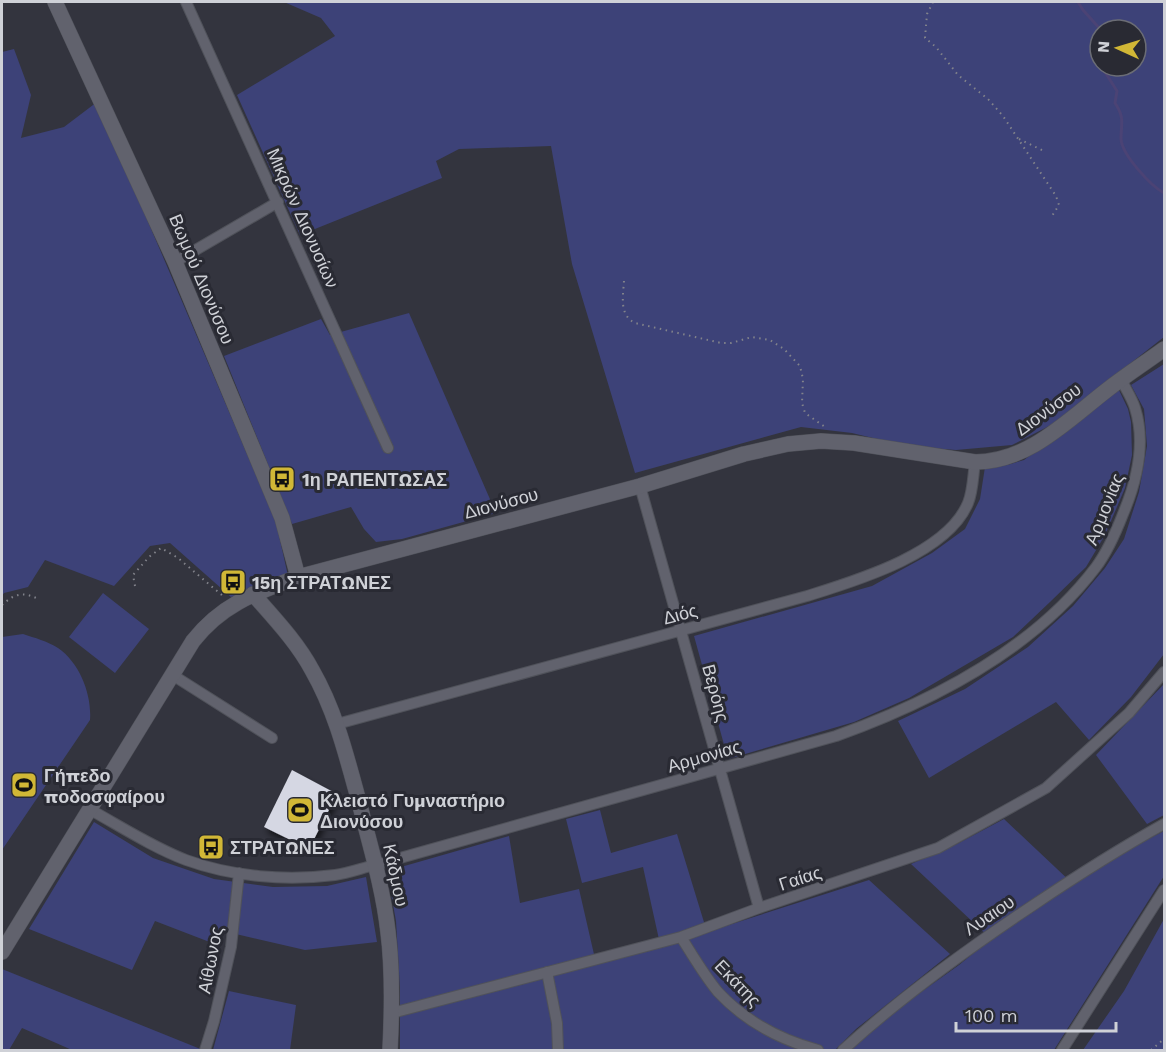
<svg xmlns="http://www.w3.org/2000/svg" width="1166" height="1052" viewBox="0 0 1166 1052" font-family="'Work Sans',sans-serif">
<defs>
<filter id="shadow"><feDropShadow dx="3" dy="5" stdDeviation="3" flood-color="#0009"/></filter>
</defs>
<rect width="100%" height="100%" fill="#33343e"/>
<path fill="#3d4278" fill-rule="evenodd" d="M 284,2 L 1164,2 L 1164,337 L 1053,424 L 1012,445 L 956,450 L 906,446 L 852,433 L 801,427 L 635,473 L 572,264 L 551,146 L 459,149 L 436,161 L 442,178 L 300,235 L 237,95 L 335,36 L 321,18 ZM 1100,30 L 1136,30 L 1136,66 L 1100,66 Z
M 14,49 L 31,95 L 21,138 L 64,127 L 97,102 L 276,522 L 288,576 L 231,597 L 170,543 L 150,546 L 114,586 L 45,560 L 28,587 L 4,593 L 2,596 L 2,52 Z
M 409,313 L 496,513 L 402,539 L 376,542 L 364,529 L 351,507 L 292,524 L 224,356 L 321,319 L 330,335 Z
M 1164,364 L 1164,654 L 1131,697 L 1089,740 L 1056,702 L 929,778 L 898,721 L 965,689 L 1028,647 L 1073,606 L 1105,568 L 1124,539 L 1139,492 L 1147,446 L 1144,409 L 1131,385 Z
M 1118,388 L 1128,409 L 1131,422 L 1132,455 L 1125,488 L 1105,535 L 1086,567 L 1050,602 L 1013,637 L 909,698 L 854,722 L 728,759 L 694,636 L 872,586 L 932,553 L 965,529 L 980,499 L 985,467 L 1007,465 L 1024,460 Z
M 103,593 L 149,629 L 115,673 L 69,637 Z
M 23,634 C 35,638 47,641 58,648 C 80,663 92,695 90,720 L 2,850 L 2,637 Z
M 1164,684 L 1164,815 L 1147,824 L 1096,755 Z
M 600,810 L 611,853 L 677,834 L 707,932 L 869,880 L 950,954 L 856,1029 L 835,1050 L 400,1050 L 400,988 L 396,921 L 387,871 L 509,836 L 520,903 L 579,889 L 596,963 L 660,944 L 643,867 L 582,883 L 566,819 Z
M 1004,819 L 1073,884 L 1131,848 L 1164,831 L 1164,876 L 1054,1050 L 851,1050 L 875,1025 L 959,965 L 991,939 L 911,864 L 957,844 Z
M 94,822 L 153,858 L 214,879 L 273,887 L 327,886 L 366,877 L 377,942 L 305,950 L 223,931 L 220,946 L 155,921 L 132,970 L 29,929 Z
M 1164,919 L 1164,1050 L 1083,1050 L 1124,991 Z
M 2,969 L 198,1048 L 205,1050 L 72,1050 L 22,1028 L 9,1050 L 2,1050 Z
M 229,991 L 296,1005 L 290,1050 L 213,1050 Z"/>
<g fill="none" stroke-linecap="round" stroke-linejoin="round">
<path stroke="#4b4375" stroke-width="3" d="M 1078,2 L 1083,10 L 1101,30
M 1105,66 L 1105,72 L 1117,91 L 1115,103 C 1125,118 1121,123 1121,139 C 1122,155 1151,186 1164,193"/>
</g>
<path fill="#d5d7e3" filter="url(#shadow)" d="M 292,770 L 337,794 L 309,849 L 264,827 Z"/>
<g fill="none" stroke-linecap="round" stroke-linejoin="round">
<defs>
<path id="street" d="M 186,2 L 388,448
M 175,262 L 278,202
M 640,486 L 759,908
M 171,674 L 272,738
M 337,724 L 807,596 C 855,581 947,554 968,503 C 973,491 973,476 975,462
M 89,809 C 120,826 152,847 186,860 C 233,877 286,881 335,875 C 349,873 362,868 375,865 L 836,736 C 931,702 1034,649 1096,567 C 1108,551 1116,532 1123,514 C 1137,481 1146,443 1135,408 C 1132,398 1125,388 1121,379
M 681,937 C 693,956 704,975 718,992 C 745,1021 781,1040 818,1050
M 547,972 L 557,1023 L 558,1050
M 392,1013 L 681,937 L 759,908 L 938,848 L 1046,788 L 1129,713 L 1164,672
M 205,1050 L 214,1021 L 231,947 L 239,873
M 843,1050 C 902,996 966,950 1032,906 C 1075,877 1119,849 1164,824
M 1062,1050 L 1164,890"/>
<path id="secondary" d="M 55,2 L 175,262 L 282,518 L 298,577
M 253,594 C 274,618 297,642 312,670 C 335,710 346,754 358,798 C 369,842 383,887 388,932 C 393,971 392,1011 390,1050
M 2,952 L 193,641 C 222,604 255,593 298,577 L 640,486 L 744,454 L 788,444 L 821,441 L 854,443 L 975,462 C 1028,462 1067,421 1107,390 C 1126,375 1145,363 1164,349"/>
</defs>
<use href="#street" stroke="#50525a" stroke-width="12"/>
<use href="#secondary" stroke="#50525a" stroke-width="16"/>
<path stroke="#82838b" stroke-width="2" stroke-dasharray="1.5 4.5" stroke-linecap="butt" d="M 933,2 L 927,14 L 925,38 L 936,47 L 958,75 L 988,99 L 1003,116 L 1056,196 L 1059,205 L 1052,216
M 1019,139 L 1046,152
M 624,281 C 623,297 619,315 635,323 L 721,343 L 731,343 L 752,337 L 770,340 L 784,349 L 800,366 L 803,379 L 802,403 L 805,413 L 825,427
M 135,586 L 133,575 L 149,557 L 161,548 L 178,558 L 223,596
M 2,605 C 14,594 23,591 38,599
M 1151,1050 L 1164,1039"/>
<use href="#street" stroke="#61626d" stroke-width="10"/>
<use href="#secondary" stroke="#61626d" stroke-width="15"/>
</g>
<defs>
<symbol id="bus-square" viewBox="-11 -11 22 22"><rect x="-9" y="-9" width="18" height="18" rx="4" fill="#d1b736" stroke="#292a33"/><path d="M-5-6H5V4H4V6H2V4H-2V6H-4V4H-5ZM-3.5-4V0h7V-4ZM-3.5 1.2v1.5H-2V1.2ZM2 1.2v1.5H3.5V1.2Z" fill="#111"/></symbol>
<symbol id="stadium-square" viewBox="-11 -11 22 22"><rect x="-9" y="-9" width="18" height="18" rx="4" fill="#d1b736" stroke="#292a33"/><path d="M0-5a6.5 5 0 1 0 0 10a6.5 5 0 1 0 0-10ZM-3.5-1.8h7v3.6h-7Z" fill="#111"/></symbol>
</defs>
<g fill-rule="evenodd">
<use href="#bus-square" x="267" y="464" width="30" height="30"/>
<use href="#bus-square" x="218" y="567" width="30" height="30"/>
<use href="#stadium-square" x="9" y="770" width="30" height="30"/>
<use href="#stadium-square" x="285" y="795" width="30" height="30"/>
<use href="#bus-square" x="196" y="832" width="30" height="30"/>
</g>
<g text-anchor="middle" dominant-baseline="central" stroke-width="6" stroke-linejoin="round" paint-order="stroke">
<g font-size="18" fill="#cfd1d7" stroke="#292a33">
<text transform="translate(303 218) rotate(66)">Μικρών Διονυσίων</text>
<text transform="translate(202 279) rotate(67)">Βωμού Διονύσου</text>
<text transform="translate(1048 409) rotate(-36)">Διονύσου</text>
<text transform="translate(501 503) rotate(-15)">Διονύσου</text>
<text transform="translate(1104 509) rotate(-68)">Αρμονίας</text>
<text transform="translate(680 614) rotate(-15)">Διός</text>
<text transform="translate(716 693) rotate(75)">Βερόης</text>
<text transform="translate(704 756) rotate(-16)">Αρμονίας</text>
<text transform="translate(396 875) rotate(78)">Κάδμου</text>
<text transform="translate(800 878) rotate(-18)">Γαίας</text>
<text transform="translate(989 915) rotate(-34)">Λυαιου</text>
<text transform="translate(210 960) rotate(-79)">Αίθωνος</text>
<text transform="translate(738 983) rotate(46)">Εκάτης</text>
</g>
<g font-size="18" font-weight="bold" fill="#cfd1d7" stroke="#292a33" text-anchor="start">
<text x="302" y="479">1η ΡΑΠΕΝΤΩΣΑΣ</text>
<text x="252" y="582">15η ΣΤΡΑΤΩΝΕΣ</text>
<text x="44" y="775">Γήπεδο<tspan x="44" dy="21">ποδοσφαίρου</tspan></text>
<text x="320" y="800">Κλειστό Γυμναστήριο<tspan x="320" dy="21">Διονύσου</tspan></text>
<text x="230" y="847">ΣΤΡΑΤΩΝΕΣ</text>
</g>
</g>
<rect width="1166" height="1052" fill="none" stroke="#cfd1d7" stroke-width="6"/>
<g transform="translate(1118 48) rotate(274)"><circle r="28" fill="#292a33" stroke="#6b6d75" stroke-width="1.5"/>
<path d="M0-4.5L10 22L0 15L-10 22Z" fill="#d1b736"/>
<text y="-9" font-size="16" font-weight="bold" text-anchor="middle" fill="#cfd1d7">N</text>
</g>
<path d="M956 1022v9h160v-9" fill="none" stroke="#cfd1d7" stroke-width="3"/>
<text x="965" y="1022" font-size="18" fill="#cfd1d7" stroke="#292a33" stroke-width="4.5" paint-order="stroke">100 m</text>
</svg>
